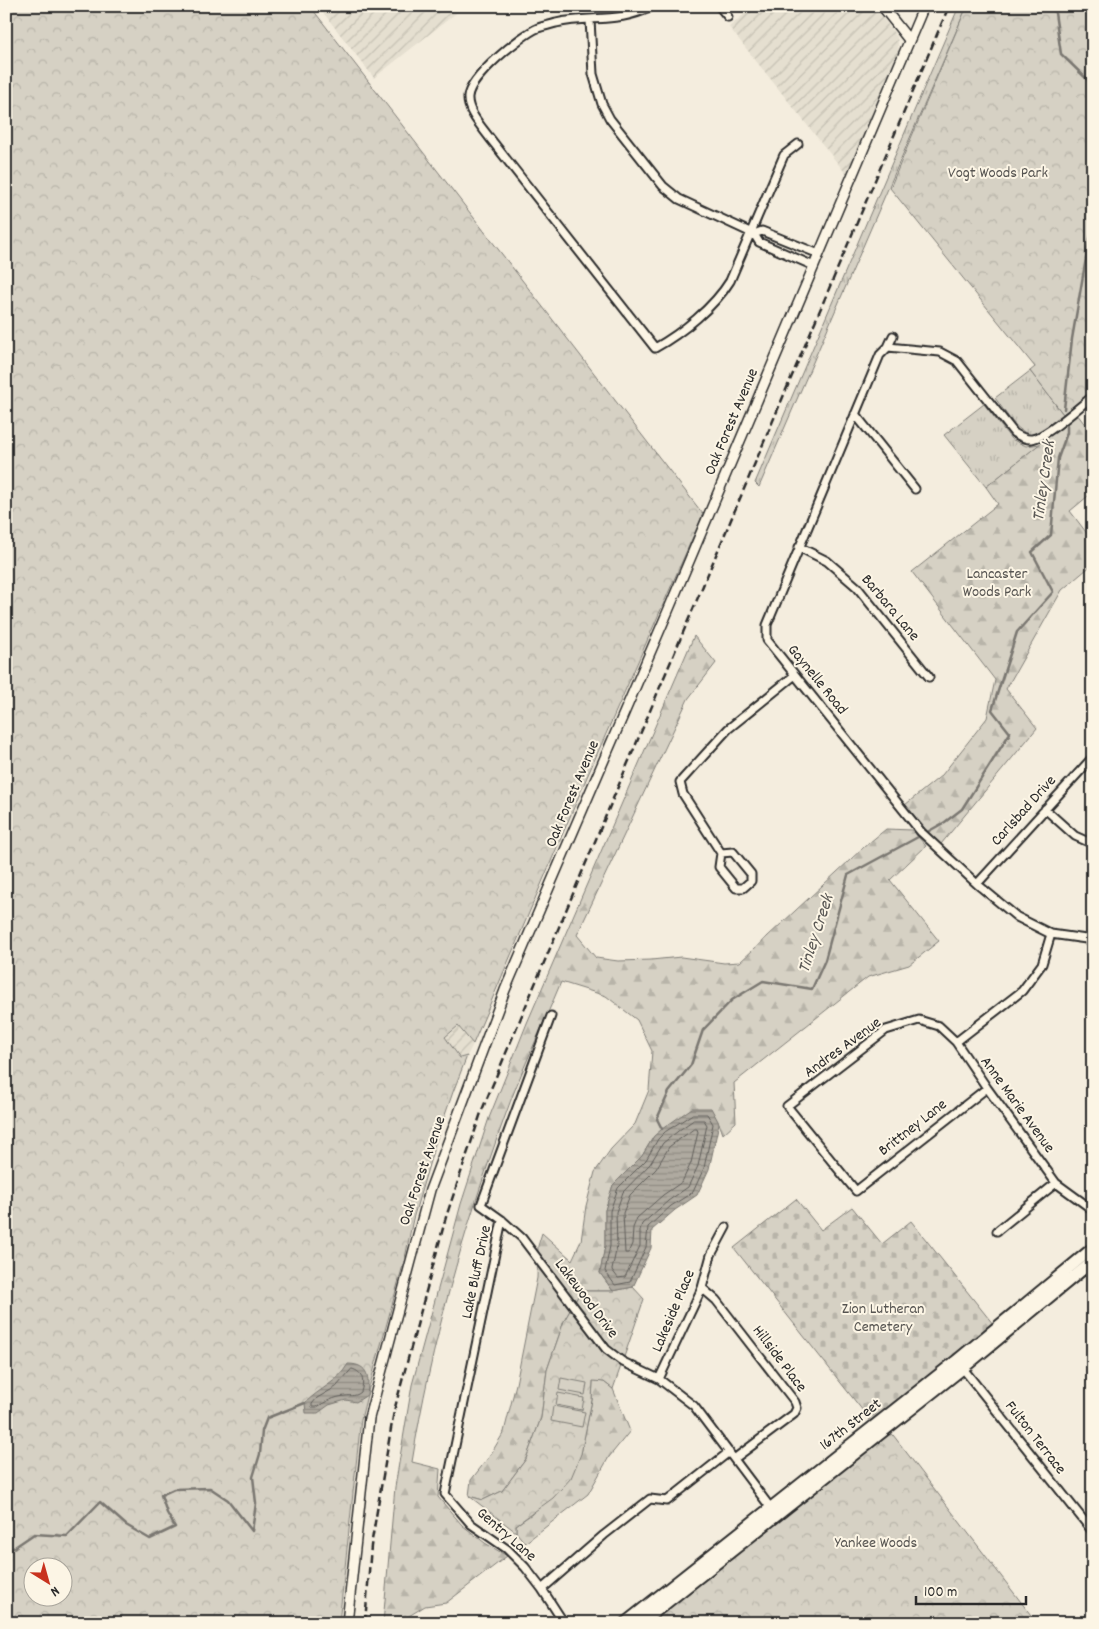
<svg xmlns="http://www.w3.org/2000/svg" width="1099" height="1629" viewBox="0 0 1099 1629" font-family="Dekko,sans-serif">
<defs>
<pattern id="industrial-furrows" width="10" height="10" patternUnits="userSpaceOnUse" patternTransform="scale(1.25)"><rect width="10" height="10" fill="#e5dfd0"/><path d="M-1 1l2-2M0 10L10 0M9 11l2-2" fill="none" stroke="#c5c0b3"/></pattern>
<pattern id="grass-tufts" width="24" height="20" patternUnits="userSpaceOnUse" patternTransform="scale(1.25)"><rect width="24" height="20" fill="#d6d1c4"/><path d="M3 7l-1-3M5 7V3M7 7l1-3M15 17l-1-3M17 17v-4M19 17l1-3" fill="none" stroke="#b8b4a9"/></pattern>
<pattern id="forest-firs" width="22" height="20" patternUnits="userSpaceOnUse" patternTransform="scale(1.25)"><rect width="22" height="20" fill="#d6d1c4"/><path d="M5 1l3.5 6h-7zM16 11l3.5 6h-7z" fill="#b8b4a9"/></pattern>
<pattern id="cemetery-stones" width="16" height="16" patternUnits="userSpaceOnUse" patternTransform="scale(1.25)"><rect width="16" height="16" fill="#d6d1c4"/><path d="M2 7V4a2 2 0 0 1 4 0v3zM10 15v-3a2 2 0 0 1 4 0v3z" fill="#b8b4a9"/></pattern>
<pattern id="park-crowns" width="20" height="18" patternUnits="userSpaceOnUse" patternTransform="scale(1.25)"><rect width="20" height="18" fill="#d6d1c4"/><path d="M2 6a3 3 0 1 1 6 0M12 15a3 3 0 1 1 6 0" fill="none" stroke="#b8b4a9"/></pattern>
<pattern id="water-rules" width="6" height="5" patternUnits="userSpaceOnUse" patternTransform="scale(1.25)"><rect width="6" height="5" fill="#afaaa0"/><path d="M0 2.5h6" fill="none" stroke="#8f8b83"/></pattern>
</defs>
<rect width="100%" height="100%" fill="#f4edde"/>
<filter id="ink" filterUnits="userSpaceOnUse"><feTurbulence type="fractalNoise" baseFrequency=".02" numOctaves="2"/><feDisplacementMap in="SourceGraphic" scale="10" xChannelSelector="R" yChannelSelector="G"/><feConvolveMatrix kernelMatrix="1 2 1 2 8 2 1 2 1" color-interpolation-filters="sRGB"/></filter>
<g filter="url(#ink)">
<path fill="url(#industrial-furrows)" d="M 318,6 L 465,6 L 374,78 Z
M 754,6 L 874,6 L 897,37 L 899,51 L 847,175 L 729,27 Z
M 458,1026 L 473,1044 L 467,1056 L 460,1058 L 444,1037 Z"/>
<path fill="url(#grass-tufts)" stroke="#807e78" d="M 959,6 L 967,6 L 759,487 L 755,483 Z
M 1030,371 L 1063,414 C 1056,420 1049,427 1042,432 C 1022,444 1006,412 995,398 Z
M 984,404 L 1011,439 L 1026,446 L 1040,444 L 986,487 L 944,435 Z"/>
<path fill="url(#forest-firs)" stroke="#807e78" d="M 1077,414 L 1093,435 L 1093,492 L 1070,511 L 1092,540 C 1088,549 1088,555 1093,564 L 1062,590 L 1006,689 L 1037,728 L 941,844 L 930,834 L 905,805 L 942,775 L 987,718 L 995,680 L 912,572 L 998,504 L 986,487 Z
M 694,636 L 716,663 L 688,699 L 577,935 L 596,958 L 618,961 L 651,960 L 681,957 L 724,963 L 740,962 L 864,847 L 886,829 L 912,830 L 926,846 L 890,880 L 939,941 L 909,965 L 868,977 L 734,1083 L 736,1122 L 723,1134 L 719,1123 L 654,1136 L 642,1156 L 613,1185 L 605,1210 L 605,1246 L 600,1273 L 613,1291 L 581,1291 L 564,1321 L 547,1370 L 541,1418 L 526,1459 L 502,1491 L 483,1500 L 469,1496 L 471,1480 L 489,1457 L 504,1432 L 516,1384 L 537,1278 L 538,1246 L 542,1233 L 572,1260 L 581,1241 L 586,1206 L 595,1172 L 611,1149 L 635,1124 L 649,1090 L 652,1051 L 637,1020 L 606,996 L 561,982 C 542,1028 520,1073 504,1119 C 463,1231 431,1345 412,1462 L 440,1469 L 438,1497 L 462,1525 L 485,1543 L 507,1556 L 446,1603 L 425,1606 L 409,1616 L 404,1623 L 383,1623 L 395,1487 L 412,1385 L 461,1204 L 489,1118 L 527,1023 Z
M 593,1380 L 604,1382 L 613,1389 L 630,1431 L 609,1457 L 588,1494 L 525,1543 L 516,1532 L 516,1525 L 532,1514 L 581,1454 L 592,1400 Z"/>
<path fill="url(#cemetery-stones)" stroke="#807e78" d="M 796,1199 L 821,1230 L 852,1207 L 882,1244 L 911,1221 L 993,1324 L 871,1421 L 734,1248 Z"/>
<path fill="url(#park-crowns)" stroke="#807e78" fill-rule="evenodd" d="M 6,6 L 310,6 L 703,514 L 587,777 L 473,1044 L 458,1026 L 445,1037 L 460,1058 L 467,1056 L 453,1092 L 435,1144 L 413,1219 L 405,1258 L 367,1395 L 361,1419 L 339,1623 L 6,1623 ZM 32,1566 L 62,1566 L 62,1596 L 32,1596 Z
M 967,6 L 1093,6 L 1093,391 L 1063,414 L 1030,371 L 1035,367 L 890,188 Z
M 633,1287 L 644,1299 L 613,1389 L 604,1382 L 593,1381 L 592,1400 L 581,1454 L 571,1478 L 553,1498 L 516,1525 L 516,1532 L 469,1496 L 483,1500 L 502,1491 L 526,1459 L 541,1418 L 547,1370 L 564,1321 L 581,1291 L 613,1291 Z
M 890,1431 L 1037,1623 L 646,1623 Z"/>
<path fill="#d6d1c4" stroke="#807e78" d="M 561,1378 L 587,1383 L 585,1395 L 559,1390 Z
M 558,1393 L 584,1398 L 582,1410 L 556,1405 Z
M 553,1406 L 585,1412 L 582,1427 L 551,1421 Z"/>
<path fill="url(#water-rules)" stroke="#7a7771" d="M 692,1108 L 711,1108 L 719,1123 L 709,1169 L 697,1195 L 675,1210 L 652,1230 L 651,1248 L 633,1287 L 613,1291 L 600,1273 L 605,1246 L 605,1210 L 613,1185 L 642,1156 L 654,1136 L 662,1129 Z
M 348,1364 C 370,1364 369,1379 367,1395 L 356,1402 L 346,1400 L 329,1405 L 318,1413 L 306,1413 L 305,1403 C 321,1387 336,1384 348,1364 Z"/>
<g fill="none" stroke-linecap="round" stroke-linejoin="round">
<path stroke="#605e5a" stroke-width="1" d="M 693,1114 L 707,1114 L 713,1124 L 704,1168 L 693,1192 L 671,1206 L 648,1227 L 646,1247 L 630,1282 L 615,1285 L 605,1271 L 610,1246 L 610,1211 L 618,1188 L 646,1160 L 658,1139 L 665,1132 Z
M 694,1120 L 704,1120 L 707,1125 L 698,1166 L 688,1187 L 668,1201 L 642,1224 L 640,1230 L 640,1246 L 625,1277 L 618,1278 L 612,1270 L 617,1246 L 616,1212 L 623,1192 L 650,1164 L 663,1143 L 682,1128 Z
M 694,1129 L 697,1129 L 698,1132 L 691,1163 L 682,1182 L 663,1195 L 637,1218 L 633,1228 L 632,1244 L 628,1253 L 625,1253 L 623,1213 L 630,1195 L 656,1169 L 669,1147 Z
M 352,1369 C 364,1372 364,1382 361,1392 C 355,1397 352,1395 345,1396 C 334,1397 325,1402 317,1407 L 312,1407 L 312,1404 L 317,1398 L 336,1387 Z"/>
<path stroke="#7a7771" stroke-width="2.5" d="M 1054,6 L 1061,54 L 1093,85
M 1064,409 L 1072,339 L 1089,241 L 1093,228
M 929,831 L 945,822 L 962,809 L 1010,733 L 992,710 L 1017,632 L 1053,592 L 1032,552 L 1051,535 L 1058,458 L 1067,433 L 1067,426
M 662,1129 L 657,1119 L 669,1092 L 691,1065 L 703,1030 L 732,1000 L 763,981 L 812,989 L 825,960 L 848,875 L 918,837
M 6,1553 L 34,1534 L 67,1536 L 100,1502 L 126,1525 L 150,1539 L 175,1527 L 167,1513 L 161,1495 L 174,1489 L 210,1488 L 228,1500 L 252,1531 L 256,1503 L 253,1477 L 260,1454 L 262,1431 L 267,1418 L 305,1403"/>
<defs>
<path id="minor" d="M 653,6 C 618,24 591,15 556,23 C 550,25 543,26 538,28 C 521,35 469,78 468,97 C 467,111 481,126 489,137 L 655,348 C 682,333 714,307 730,281 L 784,155 L 798,144
M 719,6 L 728,17
M 590,20 L 593,74 L 602,104 L 610,119 L 663,186 L 679,199 L 754,234 L 759,242 L 814,266
M 754,234 L 762,231 L 819,254
M 893,336 L 888,347 L 880,355 L 767,625 L 767,640 L 921,832 L 977,884 L 1017,917 L 1051,934 L 1093,940
M 888,347 L 940,352 L 957,361 L 1014,433 C 1019,436 1025,440 1032,439 C 1047,437 1080,406 1093,396
M 855,414 L 915,489
M 799,547 L 827,561 L 857,587 L 929,677
M 1045,809 L 1075,836 L 1093,844
M 721,853 L 733,852 L 751,874 L 751,881 L 743,888 L 736,888 L 719,867 L 721,853 L 683,794 L 680,782 L 728,729 L 795,675
M 977,884 L 1093,757
M 551,1016 L 481,1205 L 502,1220 L 522,1238 L 606,1349 L 623,1362 L 659,1379 L 694,1406 L 773,1511
M 956,1042 L 1022,991 L 1042,964 L 1051,934
M 987,1088 L 856,1191 L 787,1106 L 886,1030 L 919,1020 L 939,1026 L 956,1042 L 987,1088 L 1056,1183 L 1093,1210
M 502,1220 L 445,1494 L 471,1524 L 507,1549 L 525,1567 L 542,1589 L 564,1623
M 997,1231 L 1056,1183
M 702,1288 L 716,1300 L 795,1402 L 797,1408 L 794,1414 L 734,1459
M 961,1366 L 1093,1532
M 659,1379 L 702,1288 L 711,1255 L 726,1227
M 542,1589 L 604,1535 L 650,1499 L 667,1501 L 729,1452"/>
<path id="tertiary" d="M 882,6 L 909,40
M 347,1623 L 369,1418 L 430,1190 L 505,990 L 668,611 L 924,6"/>
<path id="secondary" d="M 625,1623 L 956,1361 L 1093,1248
M 641,1623 L 962,1369 L 1093,1261"/>
</defs>
<use href="#minor" stroke="#2b2b2b" stroke-width="11"/>
<use href="#tertiary" stroke="#2b2b2b" stroke-width="12"/>
<use href="#secondary" stroke="#2b2b2b" stroke-width="14"/>
<use href="#minor" stroke="#fcf5e5" stroke-width="7"/>
<use href="#tertiary" stroke="#fcf5e5" stroke-width="9"/>
<use href="#secondary" stroke="#fcf5e5" stroke-width="10"/>
<path stroke="#2b2b2b" stroke-width="2.5" stroke-dasharray="8 4" stroke-linecap="butt" d="M 365,1623 L 371,1546 L 394,1411 L 446,1217 L 482,1110 L 668,668 L 949,6"/>
</g>
</g>
<g text-anchor="middle" dominant-baseline="central" stroke-width="4" stroke-linejoin="round" paint-order="stroke">
<g font-size="16" fill="#565451" stroke="#fcf5e5">
<text x="998" y="173">Vogt Woods Park</text>
<text x="997" y="574">Lancaster<tspan x="997" dy="18">Woods Park</tspan></text>
<text x="883" y="1309">Zion Lutheran<tspan x="883" dy="18">Cemetery</tspan></text>
<text x="876" y="1543">Yankee Woods</text>
</g>
<g font-size="16" fill="#2b2b2b" stroke="#fcf5e5">
<text transform="translate(732 422) rotate(-67)">Oak Forest Avenue</text>
<text transform="translate(890 608) rotate(50)">Barbara Lane</text>
<text transform="translate(817 680) rotate(51)">Gaynelle Road</text>
<text transform="translate(573 794) rotate(-67)">Oak Forest Avenue</text>
<text transform="translate(1024 811) rotate(-48)">Carlsbad Drive</text>
<text transform="translate(843 1048) rotate(-36)">Andres Avenue</text>
<text transform="translate(1017 1105) rotate(54)">Anne Marie Avenue</text>
<text transform="translate(913 1128) rotate(-38)">Brittney Lane</text>
<text transform="translate(423 1171) rotate(-71)">Oak Forest Avenue</text>
<text transform="translate(477 1272) rotate(-78)">Lake Bluff Drive</text>
<text transform="translate(586 1299) rotate(53)">Lakewood Drive</text>
<text transform="translate(674 1311) rotate(-67)">Lakeside Place</text>
<text transform="translate(779 1359) rotate(53)">Hillside Place</text>
<text transform="translate(851 1425) rotate(-38)">167th Street</text>
<text transform="translate(1035 1438) rotate(52)">Fulton Terrace</text>
<text transform="translate(506 1535) rotate(41)">Gentry Lane</text>
</g>
<g font-size="18" font-style="italic" fill="#595754" stroke="#fcf5e5">
<text transform="translate(1045 481) rotate(-82)">Tinley Creek</text>
<text transform="translate(817 934) rotate(-72)">Tinley Creek</text>
</g>
</g>
<rect width="1099" height="1629" fill="none" stroke="#fcf5e5" stroke-width="25"/>
<rect x="12" y="12" width="1074" height="1604" fill="none" stroke="#2b2b2b" stroke-width="2" filter="url(#ink)"/>
<g transform="translate(48 1582) rotate(143)"><circle r="24" fill="#fcf5e5" stroke="#a8a49b"/>
<path d="M0-4L9 19L0 12L-9 19Z" fill="#c8321e"/>
<text y="-8" font-size="14" font-weight="bold" text-anchor="middle" fill="#2b2b2b">N</text>
</g>
<path d="M916 1596v8h110v-8" fill="none" stroke="#2b2b2b" stroke-width="2.5"/>
<text x="924" y="1596" font-size="15" fill="#2b2b2b" stroke="#fcf5e5" stroke-width="4" paint-order="stroke">100 m</text>
</svg>
